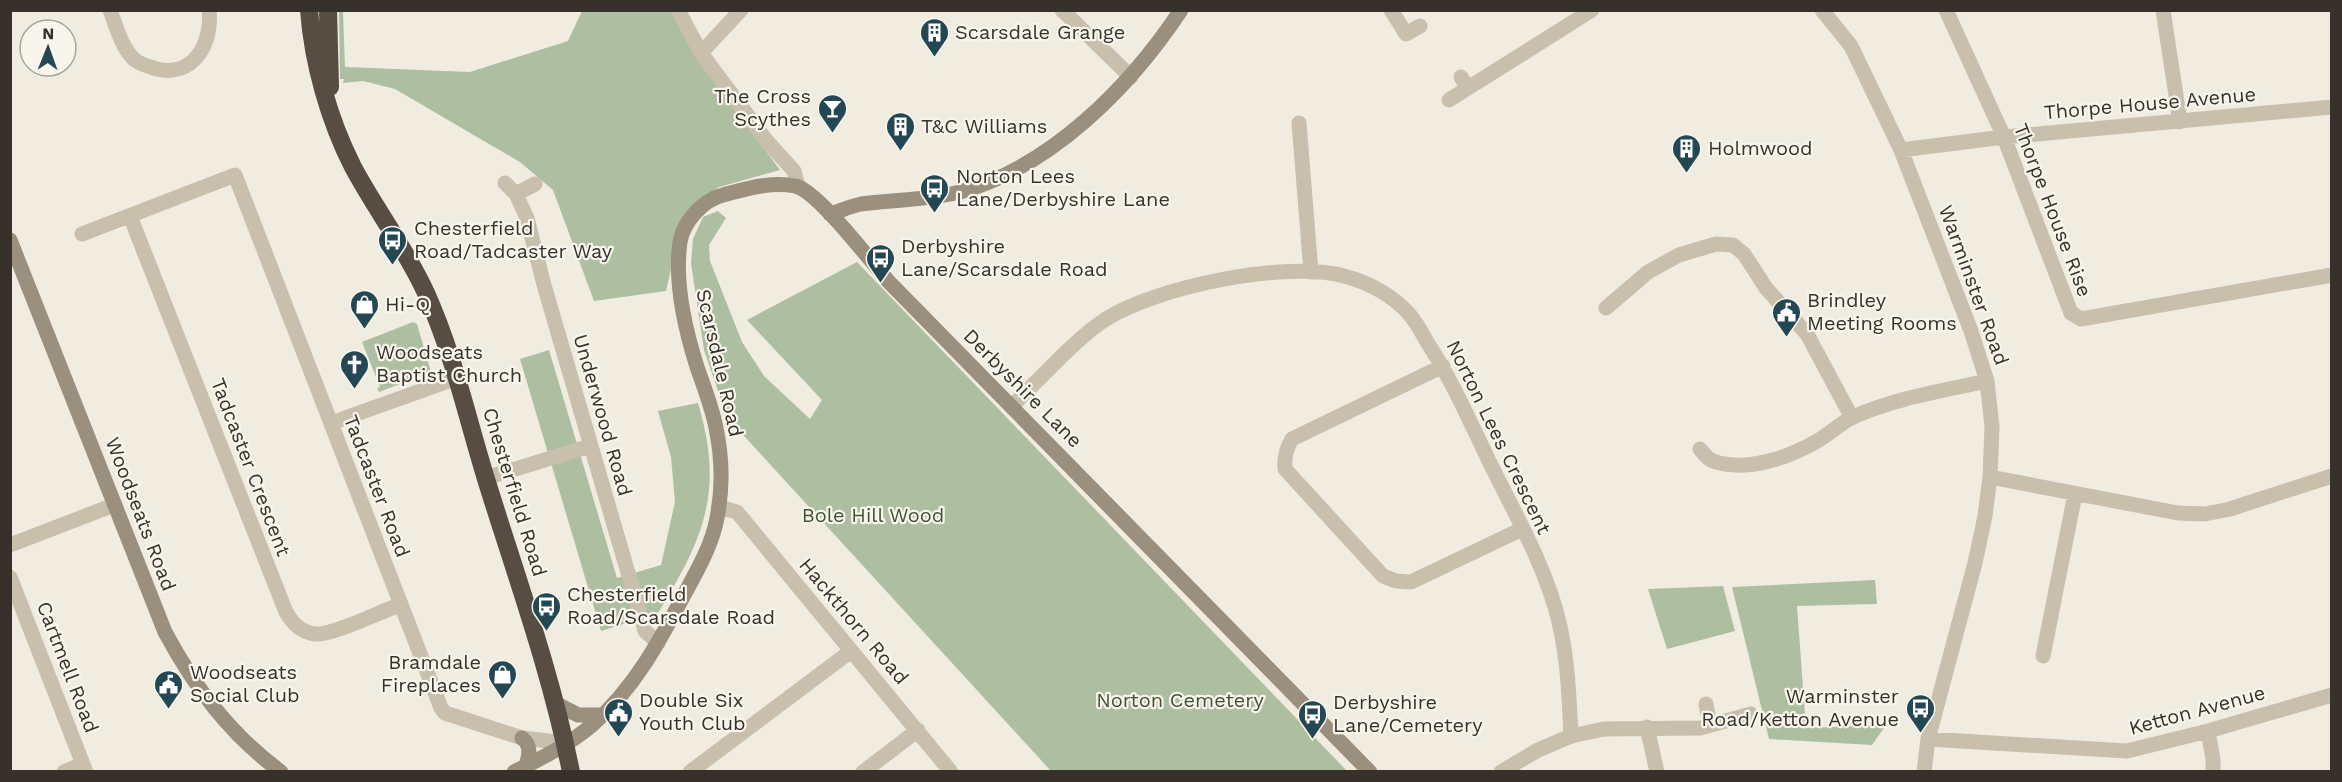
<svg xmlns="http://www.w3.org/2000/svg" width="2342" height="782" viewBox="0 0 2342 782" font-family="'Work Sans',sans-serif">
<rect width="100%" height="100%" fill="#f1ece0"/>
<path fill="#aebea1" d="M 339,11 L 343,11 L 345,67 L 470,72 L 568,41 L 582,11 L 672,11 L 696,57 L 780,170 L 719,187 L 683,217 L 666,291 L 594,301 L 553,190 L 520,162 L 395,89 L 363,81 L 343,83 L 344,79 L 340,79 Z
M 718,211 L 726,218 L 709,245 L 710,261 L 742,342 L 764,376 L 810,419 L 822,400 L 747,320 L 857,262 L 1347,771 L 1051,771 L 734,425 L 730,426 L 704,350 L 691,263 L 693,239 L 703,217 Z
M 413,322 L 417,324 L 431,372 L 379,392 L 377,388 L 380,387 L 362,342 Z
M 549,350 L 617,578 L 661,565 L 675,502 L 671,457 L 658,411 L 698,403 C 726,496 701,542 654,620 L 652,615 L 601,631 L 520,359 Z
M 1875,580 L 1877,604 L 1797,606 L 1806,728 L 1886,725 L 1872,745 L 1769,739 L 1732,587 Z
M 1723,586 L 1735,631 L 1667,649 L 1648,589 Z"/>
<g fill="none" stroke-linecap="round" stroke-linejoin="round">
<path stroke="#c8bfac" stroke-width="15" d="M 110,10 C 116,26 122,49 135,60 C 142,65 150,67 157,69 C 194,78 213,42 209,10
M 678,10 L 701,53 L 766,140 L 794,171 L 798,186
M 1062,10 L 1131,77
M 1391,10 L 1406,34 L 1420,26
M 1822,10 L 1851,46 L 1901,150 L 1971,331 L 1987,381 L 1992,427 L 1990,477 L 1985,516 L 1975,563 L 1928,739 L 1924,772
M 1946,10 L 2004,137 L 2071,313 L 2081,319 L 2332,275
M 2163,10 L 2180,122
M 701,53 L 741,10
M 1461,77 L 1468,88 L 1592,10
M 1449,100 L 1468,88
M 1299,123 L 1311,272
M 1901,150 L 2004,137 L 2332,107
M 505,183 L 516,194
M 535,184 L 516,194 L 527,218 L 544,285 L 645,631 L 658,643
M 130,216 L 286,612 C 293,624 301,632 315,634 C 332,636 381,611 400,605
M 82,234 L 235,175 L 441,708 L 445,713 L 522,738 L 565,743
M 1606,308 L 1648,272 L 1679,255 L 1716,244 L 1733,245 L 1744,254 L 1766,288 L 1807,334 L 1852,418
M 1443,366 L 1292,439 C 1286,449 1284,457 1285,469 L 1383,576 L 1396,581 L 1411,582 L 1522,529
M 1012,406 C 1039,380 1075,339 1106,319 C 1156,287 1286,260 1344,276 C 1368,282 1394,296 1410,315 C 1417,323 1422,333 1427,342 C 1452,380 1470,422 1490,463 C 1515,514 1546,567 1559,622 C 1568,660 1569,697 1571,736
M 331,423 L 457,378
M 1700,449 C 1703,453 1708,459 1713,461 C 1747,473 1790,457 1819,440 C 1830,433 1841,423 1853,417 C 1895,398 1942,391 1987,381
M 1990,477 L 2178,513 L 2205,514 L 2230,509 L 2332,476
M 486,478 L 590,446
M 719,507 L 737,512 L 951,772
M 10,545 L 114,505
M 10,577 L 86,772
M 2043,656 L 2075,494
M 1706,704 L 1710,725
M 1647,727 L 1657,772
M 2208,731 L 2213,759 L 2213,772
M 1928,739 L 2127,751 L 2208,731 L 2332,695
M 64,772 L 83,764
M 690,772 L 851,651
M 863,772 L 918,730
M 1501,772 L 1538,750 L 1571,736 L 1604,729 L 1700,728 L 1751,714"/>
<path stroke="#9b8f7e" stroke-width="15" d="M 830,214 C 840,211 851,206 861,204 C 893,200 928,200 960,192 C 1051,167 1130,87 1181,10
M 10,240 L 165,632 C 195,688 230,734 281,772
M 555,703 L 578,715 L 603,715
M 522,738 C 532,746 529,755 526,766
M 514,772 C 540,759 570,744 592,725 C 634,689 659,642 685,593 C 698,569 712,545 717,518 C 723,488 722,457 716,428 C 712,407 704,387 697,367 C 685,329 674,283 680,242 C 683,222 703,200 723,195 C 746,189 771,181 795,186 C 817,190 871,262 889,282 L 1370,772"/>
<path stroke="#574d43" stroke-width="18" d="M 309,10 C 313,63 329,120 353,167 C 376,210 406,249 426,293 C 453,353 467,417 486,479 C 516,576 551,672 571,772
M 328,10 L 330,87"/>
</g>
<defs>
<symbol id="building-pin" viewBox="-11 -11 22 30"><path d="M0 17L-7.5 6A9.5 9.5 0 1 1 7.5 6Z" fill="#244754" stroke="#f8f5ec"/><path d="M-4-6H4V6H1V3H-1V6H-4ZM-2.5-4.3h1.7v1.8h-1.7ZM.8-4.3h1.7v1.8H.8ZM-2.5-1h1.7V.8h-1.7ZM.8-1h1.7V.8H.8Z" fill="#fff"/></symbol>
<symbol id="bar-pin" viewBox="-11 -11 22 30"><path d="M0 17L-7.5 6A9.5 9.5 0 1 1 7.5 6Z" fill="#244754" stroke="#f8f5ec"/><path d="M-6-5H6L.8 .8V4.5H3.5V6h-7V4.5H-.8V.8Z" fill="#fff"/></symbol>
<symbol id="bus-pin" viewBox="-11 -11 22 30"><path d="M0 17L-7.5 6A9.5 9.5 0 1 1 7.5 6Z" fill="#244754" stroke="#f8f5ec"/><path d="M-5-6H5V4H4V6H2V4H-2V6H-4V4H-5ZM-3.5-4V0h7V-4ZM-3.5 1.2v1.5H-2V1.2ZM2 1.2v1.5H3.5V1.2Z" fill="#fff"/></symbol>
<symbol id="shop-pin" viewBox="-11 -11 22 30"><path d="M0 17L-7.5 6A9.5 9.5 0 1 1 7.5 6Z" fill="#244754" stroke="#f8f5ec"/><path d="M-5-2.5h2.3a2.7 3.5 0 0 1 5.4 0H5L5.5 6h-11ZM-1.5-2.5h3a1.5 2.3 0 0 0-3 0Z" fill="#fff"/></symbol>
<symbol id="civic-pin" viewBox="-11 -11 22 30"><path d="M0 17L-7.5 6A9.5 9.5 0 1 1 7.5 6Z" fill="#244754" stroke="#f8f5ec"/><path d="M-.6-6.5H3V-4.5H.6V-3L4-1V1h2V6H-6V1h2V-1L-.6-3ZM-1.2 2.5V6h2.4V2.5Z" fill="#fff"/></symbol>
<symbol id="church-pin" viewBox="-11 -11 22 30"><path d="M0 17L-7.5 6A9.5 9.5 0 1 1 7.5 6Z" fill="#244754" stroke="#f8f5ec"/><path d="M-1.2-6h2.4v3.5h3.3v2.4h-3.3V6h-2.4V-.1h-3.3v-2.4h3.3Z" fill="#fff"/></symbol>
</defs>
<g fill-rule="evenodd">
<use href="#building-pin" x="918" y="16" width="33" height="45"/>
<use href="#bar-pin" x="816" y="92" width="33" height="45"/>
<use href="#building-pin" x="884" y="110" width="33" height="45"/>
<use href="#building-pin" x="1670" y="132" width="33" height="45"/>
<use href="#bus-pin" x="918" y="172" width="33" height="45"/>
<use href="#bus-pin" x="376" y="224" width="33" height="45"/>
<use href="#bus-pin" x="864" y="242" width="33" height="45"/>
<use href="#shop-pin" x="348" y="288" width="33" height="45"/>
<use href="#civic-pin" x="1770" y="296" width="33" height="45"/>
<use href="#church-pin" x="338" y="348" width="33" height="45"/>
<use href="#bus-pin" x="530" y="590" width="33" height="45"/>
<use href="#shop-pin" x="486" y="658" width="33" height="45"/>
<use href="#civic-pin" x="152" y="668" width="33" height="45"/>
<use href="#bus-pin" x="1904" y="692" width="33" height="45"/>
<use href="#civic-pin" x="602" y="696" width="33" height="45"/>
<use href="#bus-pin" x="1296" y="698" width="33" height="45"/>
</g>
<g text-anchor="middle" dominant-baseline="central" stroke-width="4.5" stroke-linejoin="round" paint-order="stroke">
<g font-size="20" fill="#37312b" stroke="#f8f5ec" text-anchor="start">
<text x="955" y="32">Scarsdale Grange</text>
<text x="811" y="96" text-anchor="end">The Cross<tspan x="811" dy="23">Scythes</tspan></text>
<text x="921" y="126">T&amp;C Williams</text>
<text x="1708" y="148">Holmwood</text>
<text x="956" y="176">Norton Lees<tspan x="956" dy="23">Lane/Derbyshire Lane</tspan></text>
<text x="414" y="228">Chesterfield<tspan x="414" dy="23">Road/Tadcaster Way</tspan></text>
<text x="901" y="246">Derbyshire<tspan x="901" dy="23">Lane/Scarsdale Road</tspan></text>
<text x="1807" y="300">Brindley<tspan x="1807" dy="23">Meeting Rooms</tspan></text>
<text x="385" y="304">Hi-Q</text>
<text x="376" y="352">Woodseats<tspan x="376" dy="23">Baptist Church</tspan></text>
<text x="567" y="594">Chesterfield<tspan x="567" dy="23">Road/Scarsdale Road</tspan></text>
<text x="481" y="662" text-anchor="end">Bramdale<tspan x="481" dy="23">Fireplaces</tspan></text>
<text x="190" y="672">Woodseats<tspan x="190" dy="23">Social Club</tspan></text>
<text x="1899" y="696" text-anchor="end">Warminster<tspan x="1899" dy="23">Road/Ketton Avenue</tspan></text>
<text x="639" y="700">Double Six<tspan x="639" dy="23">Youth Club</tspan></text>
<text x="1333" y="702">Derbyshire<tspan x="1333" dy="23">Lane/Cemetery</tspan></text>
</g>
<g font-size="20" fill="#37312b" stroke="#f8f5ec">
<text transform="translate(2150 103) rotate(-5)">Thorpe House Avenue</text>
<text transform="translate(2053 210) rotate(69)">Thorpe House Rise</text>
<text transform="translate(1974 285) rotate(70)">Warminster Road</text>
<text transform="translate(720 363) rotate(77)">Scarsdale Road</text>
<text transform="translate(1023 388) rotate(45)">Derbyshire Lane</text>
<text transform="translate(603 415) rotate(74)">Underwood Road</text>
<text transform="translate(1499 437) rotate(64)">Norton Lees Crescent</text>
<text transform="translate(251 467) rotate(69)">Tadcaster Crescent</text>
<text transform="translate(377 486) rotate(69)">Tadcaster Road</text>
<text transform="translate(515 492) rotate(73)">Chesterfield Road</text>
<text transform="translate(141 514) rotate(69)">Woodseats Road</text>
<text transform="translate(854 621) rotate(50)">Hackthorn Road</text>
<text transform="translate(68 667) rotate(69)">Cartmell Road</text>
<text transform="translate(2197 710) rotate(-15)">Ketton Avenue</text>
</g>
<g font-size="20" fill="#3f5331" stroke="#f8f5ec">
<text x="873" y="515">Bole Hill Wood</text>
<text x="1180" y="700">Norton Cemetery</text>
</g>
</g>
<rect width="2342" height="782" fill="none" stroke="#37312b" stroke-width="24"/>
<g transform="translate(48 48) rotate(1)"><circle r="28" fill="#f8f5ec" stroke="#aba79f" stroke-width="1.5"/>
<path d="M0-4.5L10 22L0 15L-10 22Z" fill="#244754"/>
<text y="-9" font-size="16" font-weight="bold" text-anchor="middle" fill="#37312b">N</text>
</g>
</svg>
